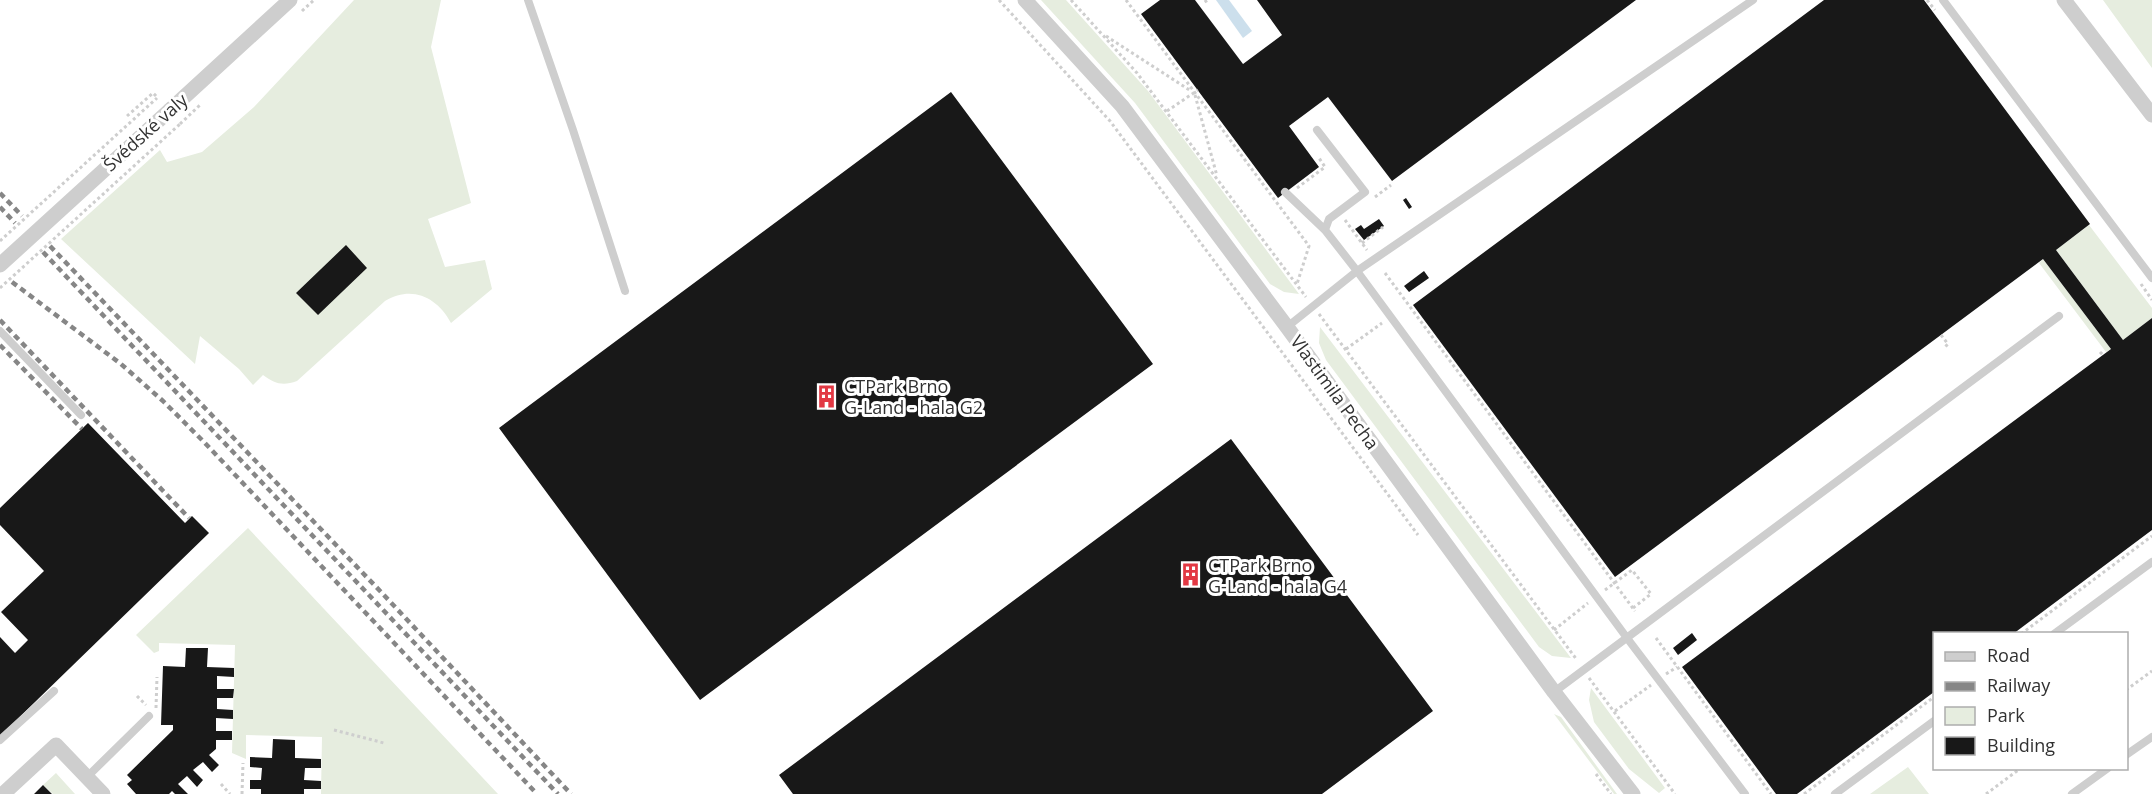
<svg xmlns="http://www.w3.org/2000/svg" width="2152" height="794" viewBox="0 0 2152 794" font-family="'Open Sans',sans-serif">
<rect width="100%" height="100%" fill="#fff"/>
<path fill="#e6eddf" d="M 354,0 L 441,0 L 431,47 L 471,203 L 428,219 L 445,267 L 485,260 L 492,289 L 451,323 C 437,297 412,285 385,301 L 297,381 C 283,386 275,384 263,375 L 253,385 L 239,369 L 200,336 L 195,364 L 61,239 L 160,150 L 167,162 L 202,152 L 254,107 Z
M 1041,0 L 1066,0 L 1148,91 L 1299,294 L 1284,292 L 1270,284 L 1135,103 Z
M 2103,0 L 2152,0 L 2152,68 Z
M 2089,225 L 2152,308 L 2152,318 L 2123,340 L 2056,250 Z
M 2043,259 L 2111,349 L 2106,352 L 2039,263 Z
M 1320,327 L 1571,658 L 1552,656 L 1539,647 L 1326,360 L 1319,343 Z
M 248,528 L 498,794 L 321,794 L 322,737 L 246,735 L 246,759 L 232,753 L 235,645 L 159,643 L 159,651 L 154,653 L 136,635 Z
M 1591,688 L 1665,788 L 1659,793 L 1629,769 L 1594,722 L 1589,700 Z
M 1554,714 L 1561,717 L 1617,794 L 1614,794 Z
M 1908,767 L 1929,794 L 1870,794 Z
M 56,773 L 75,794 L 53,794 L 43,785 Z"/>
<path fill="#ccdfec" d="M 1216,0 L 1229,0 L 1252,31 L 1243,38 Z"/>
<path fill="#181818" d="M 1160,0 L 1195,0 L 1243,64 L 1282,35 L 1257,0 L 1636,0 L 1392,181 L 1328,97 L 1289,126 L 1319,167 L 1278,198 L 1141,14 Z
M 1824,0 L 1924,0 L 2090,224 L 2056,250 L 2123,340 L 2152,318 L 2152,530 L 2013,634 L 1934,634 L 1934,692 L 1797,794 L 1776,794 L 1682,667 L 2111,349 L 2043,259 L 1615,577 L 1413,305 Z
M 951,92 L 1153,364 L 700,700 L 499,428 Z
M 1406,198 L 1412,207 L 1409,209 L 1403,200 Z
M 1379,219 L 1384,226 L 1364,240 L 1355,229 L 1361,225 L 1364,229 Z
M 346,245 L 367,268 L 318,315 L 296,293 Z
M 1424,271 L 1429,278 L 1409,292 L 1404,286 Z
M 88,423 L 185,523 L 192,516 L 209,533 L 0,736 L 0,637 L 15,653 L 28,640 L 1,612 L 44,571 L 0,525 L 0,508 Z
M 1231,439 L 1433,711 L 1322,794 L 793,794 L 779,775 Z
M 1692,633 L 1697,640 L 1678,655 L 1673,648 Z
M 186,648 L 208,648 L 207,667 L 234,668 L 234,677 L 217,676 L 217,689 L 234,689 L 233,698 L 217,698 L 217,709 L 233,710 L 233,719 L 216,718 L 216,731 L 232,731 L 232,740 L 216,740 L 216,749 L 209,755 L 219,765 L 212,772 L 203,762 L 193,770 L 203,780 L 197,787 L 187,776 L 178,784 L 188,794 L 175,794 L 172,791 L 169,794 L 136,794 L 127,784 L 132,780 L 127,775 L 173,730 L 173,725 L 161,725 L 163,666 L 185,667 Z
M 273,739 L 295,740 L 295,758 L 321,759 L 321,768 L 305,768 L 304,780 L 321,781 L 321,789 L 304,789 L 304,794 L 261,794 L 261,789 L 250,789 L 250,780 L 261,780 L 262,768 L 250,767 L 250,757 L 272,758 Z
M 43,785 L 52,794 L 34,794 Z"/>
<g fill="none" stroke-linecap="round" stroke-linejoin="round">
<path stroke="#cecece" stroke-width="3" stroke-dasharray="3 3" stroke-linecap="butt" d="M 999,0 L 1110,121 L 1418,535
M 1071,0 L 1137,73 L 1306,297
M 1126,0 L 1309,246 L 1297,284
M 1205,0 L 1207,3
M 1927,0 L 1935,10
M 302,11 L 314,0
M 1106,36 L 1191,91
M 1195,95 L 1217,176
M 1167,111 L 1198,90
M 127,116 L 153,93 L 157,97
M 180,124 L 200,105
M 1297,188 L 1325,167 L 1319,158
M 1375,197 L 1391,185
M 1345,220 L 1367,250
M 1362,243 L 1383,227
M 1385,273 L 1635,611
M 2141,284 L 2152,300
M 1319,314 L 1577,660
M 1941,335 L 1948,344 L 1944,348
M 1346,349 L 1382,323
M 2100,352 L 2103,355
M 1605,590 L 1632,570 L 1651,594 L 1633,608
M 1554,630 L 1588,603
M 2021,634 L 2152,536
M 1656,638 L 1771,794
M 1666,674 L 1677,667
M 1589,678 L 1675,794
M 2126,690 L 2152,671
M 137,696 L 146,705
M 156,708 L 157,677
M 1615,711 L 1651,685
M 334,730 L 384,743
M 1596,774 L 1611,794
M 221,784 L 230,794
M 242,794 L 243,763
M 1804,794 L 1934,697
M 1986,794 L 2021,768"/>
<path stroke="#cecece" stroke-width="8" d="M 528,0 L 573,130 L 625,291
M 1943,0 L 2152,278
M 1317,130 L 1365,192 L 1329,219 L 1325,230
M 1285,192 L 1325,230 L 1357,271 L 1627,638 L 1745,794
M 1287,327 L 1357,271 L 1753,0
M 0,331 L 81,415
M 2054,634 L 2152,562
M 1554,692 L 2059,316
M 0,740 L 54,691
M 2126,755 L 2152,737
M 87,777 L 149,716
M 1835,794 L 1934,721
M 2072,794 L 2108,768"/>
<path stroke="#cecece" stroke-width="15" d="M 1025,0 L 1122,106 L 1287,327 L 1554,692 L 1633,794
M 2064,0 L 2152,115
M 170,110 L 290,0
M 3,794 L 56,745 L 103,794"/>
<path stroke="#868686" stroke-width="4.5" stroke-dasharray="6 4.5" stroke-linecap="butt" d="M 0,193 L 22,216
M 0,207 L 15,223
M 50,246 L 381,592 L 571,794
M 43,252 L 558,794
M 12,282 L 121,364 L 163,401 L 204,442 L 537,794
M 0,320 L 189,518
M 0,345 L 82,429"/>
<path stroke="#cecece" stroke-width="3" stroke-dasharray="3 3" stroke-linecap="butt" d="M 0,241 L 157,98
M 0,288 L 180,124"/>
<path stroke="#cecece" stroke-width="15" d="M 0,265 L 170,110"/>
</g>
<defs>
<symbol id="building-bare" viewBox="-9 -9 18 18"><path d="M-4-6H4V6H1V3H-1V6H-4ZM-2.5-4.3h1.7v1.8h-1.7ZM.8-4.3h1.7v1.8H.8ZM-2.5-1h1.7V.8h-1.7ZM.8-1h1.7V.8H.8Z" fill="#e23843" stroke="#fff" stroke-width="2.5" paint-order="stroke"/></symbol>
</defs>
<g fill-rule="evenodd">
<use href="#building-bare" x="810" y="380" width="33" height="33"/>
<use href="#building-bare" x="1174" y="558" width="33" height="33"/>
</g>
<g text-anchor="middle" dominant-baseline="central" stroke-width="6" stroke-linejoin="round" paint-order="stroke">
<g font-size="18" fill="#313131" stroke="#fff">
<text transform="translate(145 132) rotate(-42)">Švédské valy</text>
<text transform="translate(1335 392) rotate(54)">Vlastimila Pecha</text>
</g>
<g font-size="18" fill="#313131" stroke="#fff" text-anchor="start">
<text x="844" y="386">CTPark Brno<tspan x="844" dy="21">G-Land - hala G2</tspan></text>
<text x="1208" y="565">CTPark Brno<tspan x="1208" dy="21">G-Land - hala G4</tspan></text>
</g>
</g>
<rect x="1933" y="632" width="195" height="138" fill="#ffffff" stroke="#adadad" stroke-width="1.5"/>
<rect x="1945" y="652" width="30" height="9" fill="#cecece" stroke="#adadad" stroke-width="1.5"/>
<text x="1987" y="662" font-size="18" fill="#313131">Road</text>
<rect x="1945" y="682" width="30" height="9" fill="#868686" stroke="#adadad" stroke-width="1.5"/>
<text x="1987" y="692" font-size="18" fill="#313131">Railway</text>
<rect x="1945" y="707" width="30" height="18" fill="#e6eddf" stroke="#adadad" stroke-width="1.5"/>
<text x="1987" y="722" font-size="18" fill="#313131">Park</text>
<rect x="1945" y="737" width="30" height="18" fill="#181818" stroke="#adadad" stroke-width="1.5"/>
<text x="1987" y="752" font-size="18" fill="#313131">Building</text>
</svg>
